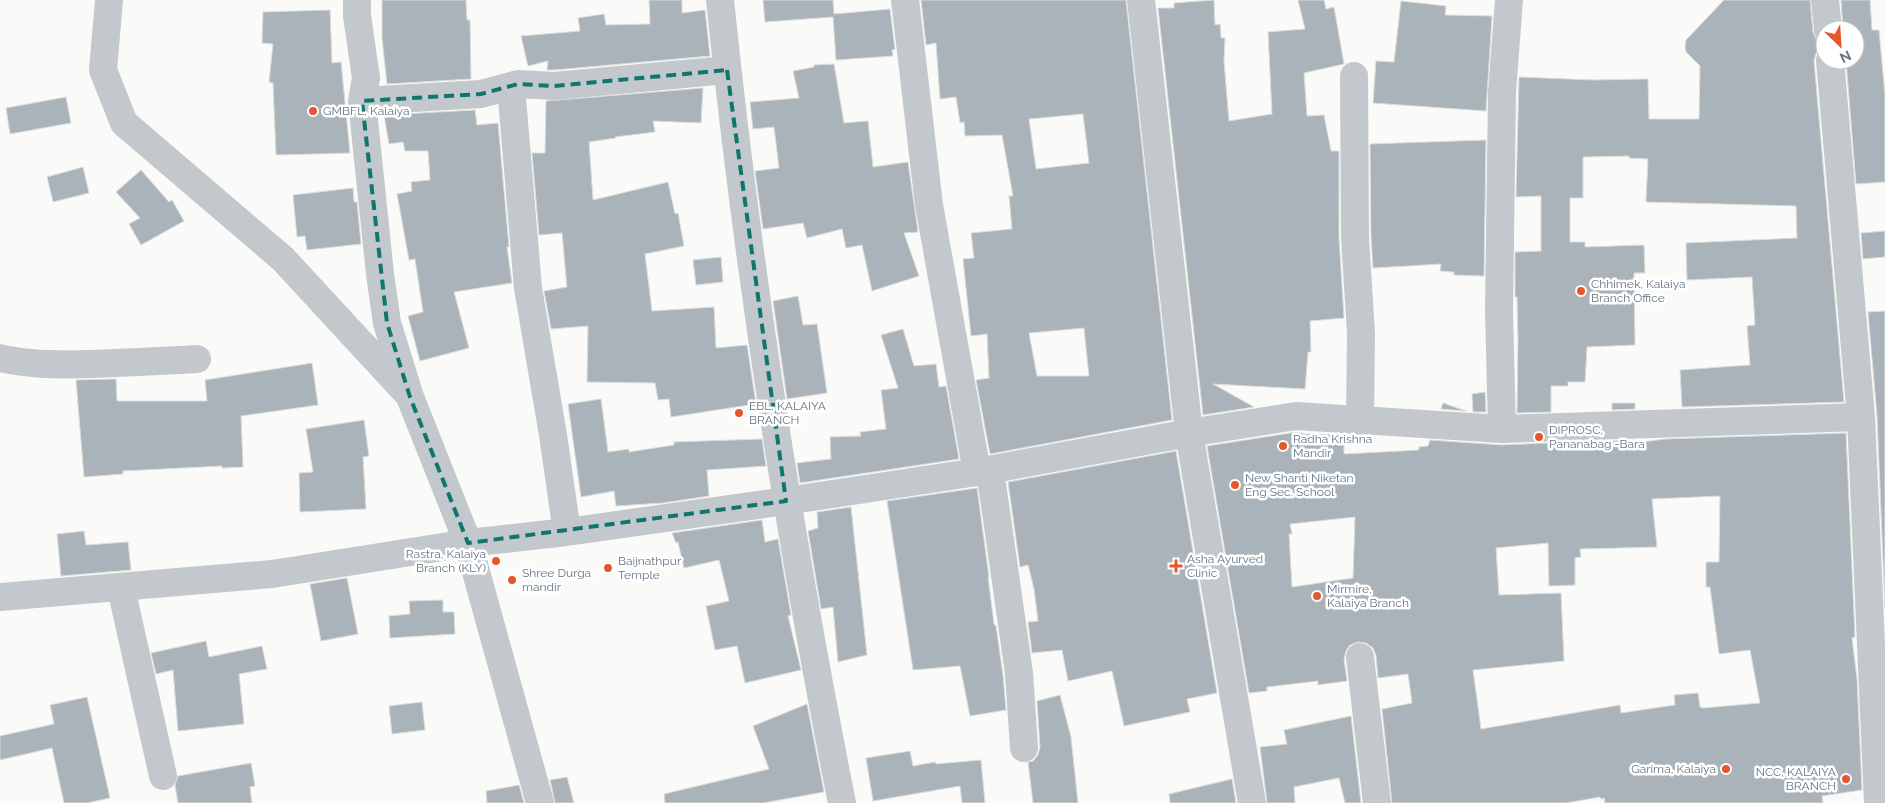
<svg xmlns="http://www.w3.org/2000/svg" width="1885" height="803" viewBox="0 0 1885 803" font-family="Raleway,sans-serif">
<rect width="100%" height="100%" fill="#fafaf8"/>
<path fill="#aab3b9" stroke="#dcdcda" fill-rule="evenodd" d="M 382,0 L 466,0 L 467,20 L 470,20 L 471,79 L 387,84 L 382,38 Z
M 649,0 L 682,0 L 682,13 L 705,10 L 710,56 L 554,70 L 547,70 L 548,61 L 528,66 L 521,36 L 580,31 L 578,18 L 604,14 L 606,25 L 650,24 Z
M 763,0 L 833,0 L 834,14 L 890,9 L 895,49 L 892,50 L 893,56 L 836,60 L 833,17 L 765,22 Z
M 921,0 L 1126,0 L 1172,420 L 990,454 L 976,380 L 989,378 L 987,334 L 971,336 L 963,259 L 974,258 L 971,233 L 1012,229 L 1009,196 L 1013,196 L 1002,135 L 965,136 L 964,122 L 960,123 L 956,97 L 940,99 L 936,43 L 926,45 ZM 1083,114 L 1089,163 L 1036,169 L 1029,119 ZM 1084,328 L 1089,376 L 1037,376 L 1029,333 Z
M 1214,0 L 1215,25 L 1220,24 L 1221,38 L 1225,38 L 1224,62 L 1229,121 L 1272,114 L 1268,32 L 1305,29 L 1298,0 L 1324,0 L 1326,9 L 1334,7 L 1344,64 L 1304,73 L 1307,116 L 1324,115 L 1331,151 L 1339,151 L 1339,238 L 1344,318 L 1310,321 L 1311,352 L 1308,352 L 1305,389 L 1213,384 L 1254,407 L 1203,415 L 1158,8 L 1174,8 L 1174,3 Z
M 1724,0 L 1810,0 L 1813,32 L 1816,39 L 1825,45 L 1816,53 L 1814,61 L 1844,402 L 1682,407 L 1680,370 L 1750,365 L 1747,326 L 1755,325 L 1752,277 L 1687,280 L 1686,243 L 1797,238 L 1796,206 L 1646,202 L 1648,159 L 1629,158 L 1629,156 L 1583,157 L 1583,198 L 1570,198 L 1570,242 L 1585,242 L 1585,247 L 1644,245 L 1645,273 L 1634,273 L 1635,345 L 1587,347 L 1585,382 L 1568,382 L 1568,386 L 1551,386 L 1551,412 L 1517,413 L 1518,339 L 1517,297 L 1515,297 L 1515,252 L 1541,251 L 1541,196 L 1516,197 L 1519,77 L 1594,80 L 1648,79 L 1649,119 L 1699,119 L 1700,66 L 1686,52 L 1685,46 L 1686,40 Z
M 1841,0 L 1870,0 L 1872,30 L 1879,30 L 1885,95 L 1885,182 L 1856,184 L 1846,60 L 1855,60 L 1855,30 L 1843,30 Z
M 1401,1 L 1446,6 L 1445,15 L 1492,16 L 1486,111 L 1373,103 L 1376,61 L 1394,62 Z
M 330,10 L 332,63 L 341,62 L 350,153 L 276,155 L 273,83 L 269,82 L 273,44 L 262,43 L 263,12 Z
M 834,64 L 844,123 L 868,121 L 873,167 L 908,162 L 918,232 L 904,233 L 919,276 L 872,291 L 862,245 L 846,248 L 842,229 L 807,238 L 803,223 L 763,229 L 755,171 L 779,168 L 774,127 L 753,129 L 750,102 L 799,98 L 793,71 L 814,67 L 814,65 Z
M 703,88 L 701,123 L 653,121 L 655,132 L 615,137 L 616,138 L 589,142 L 593,200 L 668,182 L 675,214 L 678,213 L 684,246 L 645,254 L 652,311 L 714,307 L 716,348 L 747,345 L 756,404 L 671,417 L 669,399 L 658,400 L 655,383 L 587,382 L 588,326 L 551,329 L 544,291 L 567,287 L 562,233 L 539,235 L 532,153 L 545,153 L 546,101 Z
M 66,97 L 71,123 L 10,134 L 6,108 Z
M 475,110 L 477,125 L 498,123 L 509,247 L 507,247 L 512,283 L 454,292 L 469,348 L 420,361 L 408,316 L 423,312 L 415,259 L 409,260 L 397,194 L 412,191 L 411,182 L 430,180 L 428,151 L 405,151 L 403,142 L 389,144 L 384,115 Z
M 1486,140 L 1484,276 L 1454,275 L 1454,272 L 1440,271 L 1441,264 L 1373,268 L 1371,236 L 1370,144 Z
M 83,167 L 89,193 L 53,202 L 47,177 Z
M 141,170 L 169,202 L 172,200 L 184,221 L 141,245 L 129,224 L 140,218 L 116,192 Z
M 353,188 L 354,202 L 357,202 L 361,244 L 307,250 L 305,236 L 297,237 L 293,195 Z
M 1885,231 L 1885,257 L 1863,259 L 1861,233 Z
M 721,257 L 723,282 L 696,285 L 693,260 Z
M 798,296 L 803,325 L 817,324 L 827,393 L 787,399 L 773,301 Z
M 1885,311 L 1885,607 L 1877,416 L 1868,312 Z
M 903,329 L 914,366 L 936,364 L 939,387 L 946,386 L 959,459 L 800,483 L 797,463 L 831,459 L 830,437 L 861,436 L 860,432 L 886,429 L 881,390 L 898,388 L 881,335 Z
M 312,363 L 318,405 L 241,416 L 243,467 L 222,468 L 222,466 L 123,471 L 123,474 L 84,477 L 76,380 L 116,379 L 117,401 L 207,401 L 205,380 Z
M 1485,392 L 1486,412 L 1473,412 L 1472,394 Z
M 601,399 L 608,452 L 629,449 L 629,452 L 674,445 L 674,442 L 762,439 L 766,466 L 707,470 L 709,496 L 663,503 L 616,506 L 614,491 L 581,497 L 568,404 Z
M 1443,403 L 1466,411 L 1441,409 Z
M 1612,403 L 1635,403 L 1635,409 L 1612,410 Z
M 364,420 L 369,456 L 363,457 L 366,509 L 300,512 L 299,473 L 313,472 L 306,429 Z
M 1297,432 L 1304,434 L 1344,435 L 1344,454 L 1419,450 L 1419,447 L 1428,446 L 1430,440 L 1501,445 L 1550,443 L 1550,447 L 1612,443 L 1612,441 L 1635,440 L 1635,443 L 1665,439 L 1846,433 L 1855,637 L 1852,638 L 1857,679 L 1862,790 L 1822,796 L 1823,803 L 1605,803 L 1604,798 L 1601,799 L 1600,797 L 1566,803 L 1392,803 L 1382,709 L 1412,703 L 1408,674 L 1378,678 L 1376,655 L 1373,648 L 1366,643 L 1358,642 L 1350,645 L 1346,651 L 1344,659 L 1347,681 L 1318,685 L 1318,681 L 1267,687 L 1267,691 L 1249,693 L 1207,446 ZM 1720,496 L 1719,562 L 1706,562 L 1706,587 L 1710,587 L 1719,654 L 1750,650 L 1760,703 L 1703,708 L 1700,707 L 1698,693 L 1674,695 L 1675,705 L 1621,713 L 1620,705 L 1481,729 L 1473,670 L 1564,661 L 1561,593 L 1499,595 L 1496,548 L 1548,543 L 1549,586 L 1575,585 L 1575,558 L 1581,557 L 1580,549 L 1657,547 L 1652,499 ZM 1355,517 L 1353,578 L 1292,587 L 1289,534 L 1292,534 L 1290,524 Z
M 1176,451 L 1217,693 L 1187,699 L 1190,712 L 1124,726 L 1112,671 L 1068,681 L 1062,650 L 1032,653 L 1028,622 L 1038,621 L 1034,589 L 1028,565 L 1020,567 L 1008,482 Z
M 977,488 L 989,577 L 988,577 L 994,624 L 996,626 L 1003,675 L 1006,710 L 970,716 L 960,666 L 913,670 L 887,501 Z
M 851,507 L 867,655 L 838,662 L 833,607 L 821,609 L 808,531 L 818,528 L 817,512 Z
M 762,520 L 765,542 L 778,539 L 791,615 L 788,616 L 801,670 L 745,683 L 737,646 L 715,650 L 706,606 L 729,601 L 719,560 L 684,568 L 678,542 L 676,543 L 672,533 Z
M 84,531 L 86,545 L 128,542 L 131,570 L 61,576 L 57,534 Z
M 347,578 L 358,634 L 321,641 L 310,584 Z
M 443,600 L 443,612 L 454,612 L 455,634 L 390,638 L 389,616 L 410,614 L 409,601 Z
M 206,641 L 209,657 L 262,646 L 267,669 L 239,674 L 244,724 L 178,731 L 173,670 L 156,674 L 151,653 Z
M 1060,695 L 1071,737 L 1078,803 L 1033,803 L 1028,762 L 1033,761 L 1038,755 L 1040,747 L 1037,701 Z
M 87,697 L 110,798 L 87,803 L 64,803 L 52,748 L 0,760 L 0,736 L 54,724 L 50,705 Z
M 422,702 L 425,730 L 392,734 L 389,706 Z
M 807,704 L 824,792 L 763,803 L 665,803 L 664,794 L 769,769 L 753,726 Z
M 1351,716 L 1361,803 L 1345,803 L 1339,778 L 1294,787 L 1295,803 L 1267,803 L 1260,747 L 1287,744 L 1284,730 Z
M 910,751 L 913,766 L 935,762 L 936,764 L 981,760 L 985,803 L 962,803 L 960,786 L 873,801 L 866,758 Z
M 251,763 L 255,786 L 250,787 L 252,803 L 178,803 L 175,785 L 178,776 Z
M 567,777 L 574,803 L 555,803 L 550,780 Z
M 1232,779 L 1236,803 L 1170,803 L 1169,794 Z
M 519,785 L 524,803 L 487,803 L 486,791 Z"/>
<g fill="none" stroke-linecap="round" stroke-linejoin="round">
<path stroke="#c3c8cc" stroke-width="28" d="M 109,0 L 103,70 L 124,123 L 283,259 L 406,392
M 357,0 L 357,16 L 366,78 L 362,101 L 380,274 L 387,323 L 410,397 L 468,543 L 540,803
M 720,0 C 748,269 789,537 842,803
M 905,0 L 929,205 L 977,472
M 1141,0 L 1189,433 L 1252,803
M 1825,0 L 1828,30
M 1830,60 L 1861,417 L 1878,803
M 1354,76 L 1355,237 L 1361,334 L 1360,421
M 511,86 L 528,288 L 553,435 L 567,532
M 362,101 L 481,94 L 518,84 L 554,86 L 727,70
M 0,358 C 29,365 59,365 89,364 C 125,363 161,361 197,359
M 1502,429 L 1499,311 L 1502,92 L 1509,0
M 990,470 L 1019,673 L 1024,748
M 121,588 L 163,776
M 0,597 L 272,574 L 468,543 L 567,532 L 786,501 L 977,472 L 1189,433 L 1296,416 L 1502,429 L 1861,417
M 1360,657 L 1377,803"/>
</g>
<path fill="none" stroke="#0f766e" stroke-width="4" stroke-dasharray="10 6" stroke-linejoin="round" d="M 727,70 L 786,501 L 468,543 L 410,397 L 387,323 L 362,101 L 481,94 L 518,84 L 554,86 Z"/>
<g fill="#e4572e" stroke="#fff" stroke-width="2">
<circle cx="313" cy="111" r="5"/>
<circle cx="1581" cy="291" r="5"/>
<circle cx="739" cy="413" r="5"/>
<circle cx="1539" cy="437" r="5"/>
<circle cx="1283" cy="446" r="5"/>
<circle cx="1235" cy="485" r="5"/>
<circle cx="496" cy="561" r="5"/>
<path d="M1173.5 558.5h5v5h5v5h-5v5h-5v-5h-5v-5h5z"/>
<circle cx="608" cy="568" r="5"/>
<circle cx="512" cy="580" r="5"/>
<circle cx="1317" cy="596" r="5"/>
<circle cx="1726" cy="769" r="5"/>
<circle cx="1846" cy="779" r="5"/>
</g>
<g text-anchor="middle" dominant-baseline="central" stroke-width="5" stroke-linejoin="round" paint-order="stroke">
<g font-size="12" fill="#657683" stroke="#fff" text-anchor="start">
<text x="323" y="111">GMBFL, Kalaiya</text>
<text x="1591" y="284">Chhimek, Kalaiya<tspan x="1591" dy="14">Branch Office</tspan></text>
<text x="749" y="406">EBL, KALAIYA<tspan x="749" dy="14">BRANCH</tspan></text>
<text x="1549" y="430">DIPROSC,<tspan x="1549" dy="14">Pananabag -Bara</tspan></text>
<text x="1293" y="439">Radha Krishna<tspan x="1293" dy="14">Mandir</tspan></text>
<text x="1245" y="478">New Shanti Niketan<tspan x="1245" dy="14">Eng Sec. School</tspan></text>
<text x="486" y="554" text-anchor="end">Rastra, Kalaiya<tspan x="486" dy="14">Branch (KLY)</tspan></text>
<text x="1187" y="559">Asha Ayurved<tspan x="1187" dy="14">Clinic</tspan></text>
<text x="618" y="561">Baijnathpur<tspan x="618" dy="14">Temple</tspan></text>
<text x="522" y="573">Shree Durga<tspan x="522" dy="14">mandir</tspan></text>
<text x="1327" y="589">Mirmire,<tspan x="1327" dy="14">Kalaiya Branch</tspan></text>
<text x="1716" y="769" text-anchor="end">Garima, Kalaiya</text>
<text x="1836" y="772" text-anchor="end">NCC, KALAIYA<tspan x="1836" dy="14">BRANCH</tspan></text>
</g>
</g>
<g transform="translate(1840 45) rotate(155)"><circle r="24" fill="#ffffff" stroke="#c1c8cd"/>
<path d="M0-4L9 19L0 12L-9 19Z" fill="#e4572e"/>
<text y="-8" font-size="14" font-weight="bold" text-anchor="middle" fill="#657683">N</text>
</g>
</svg>
